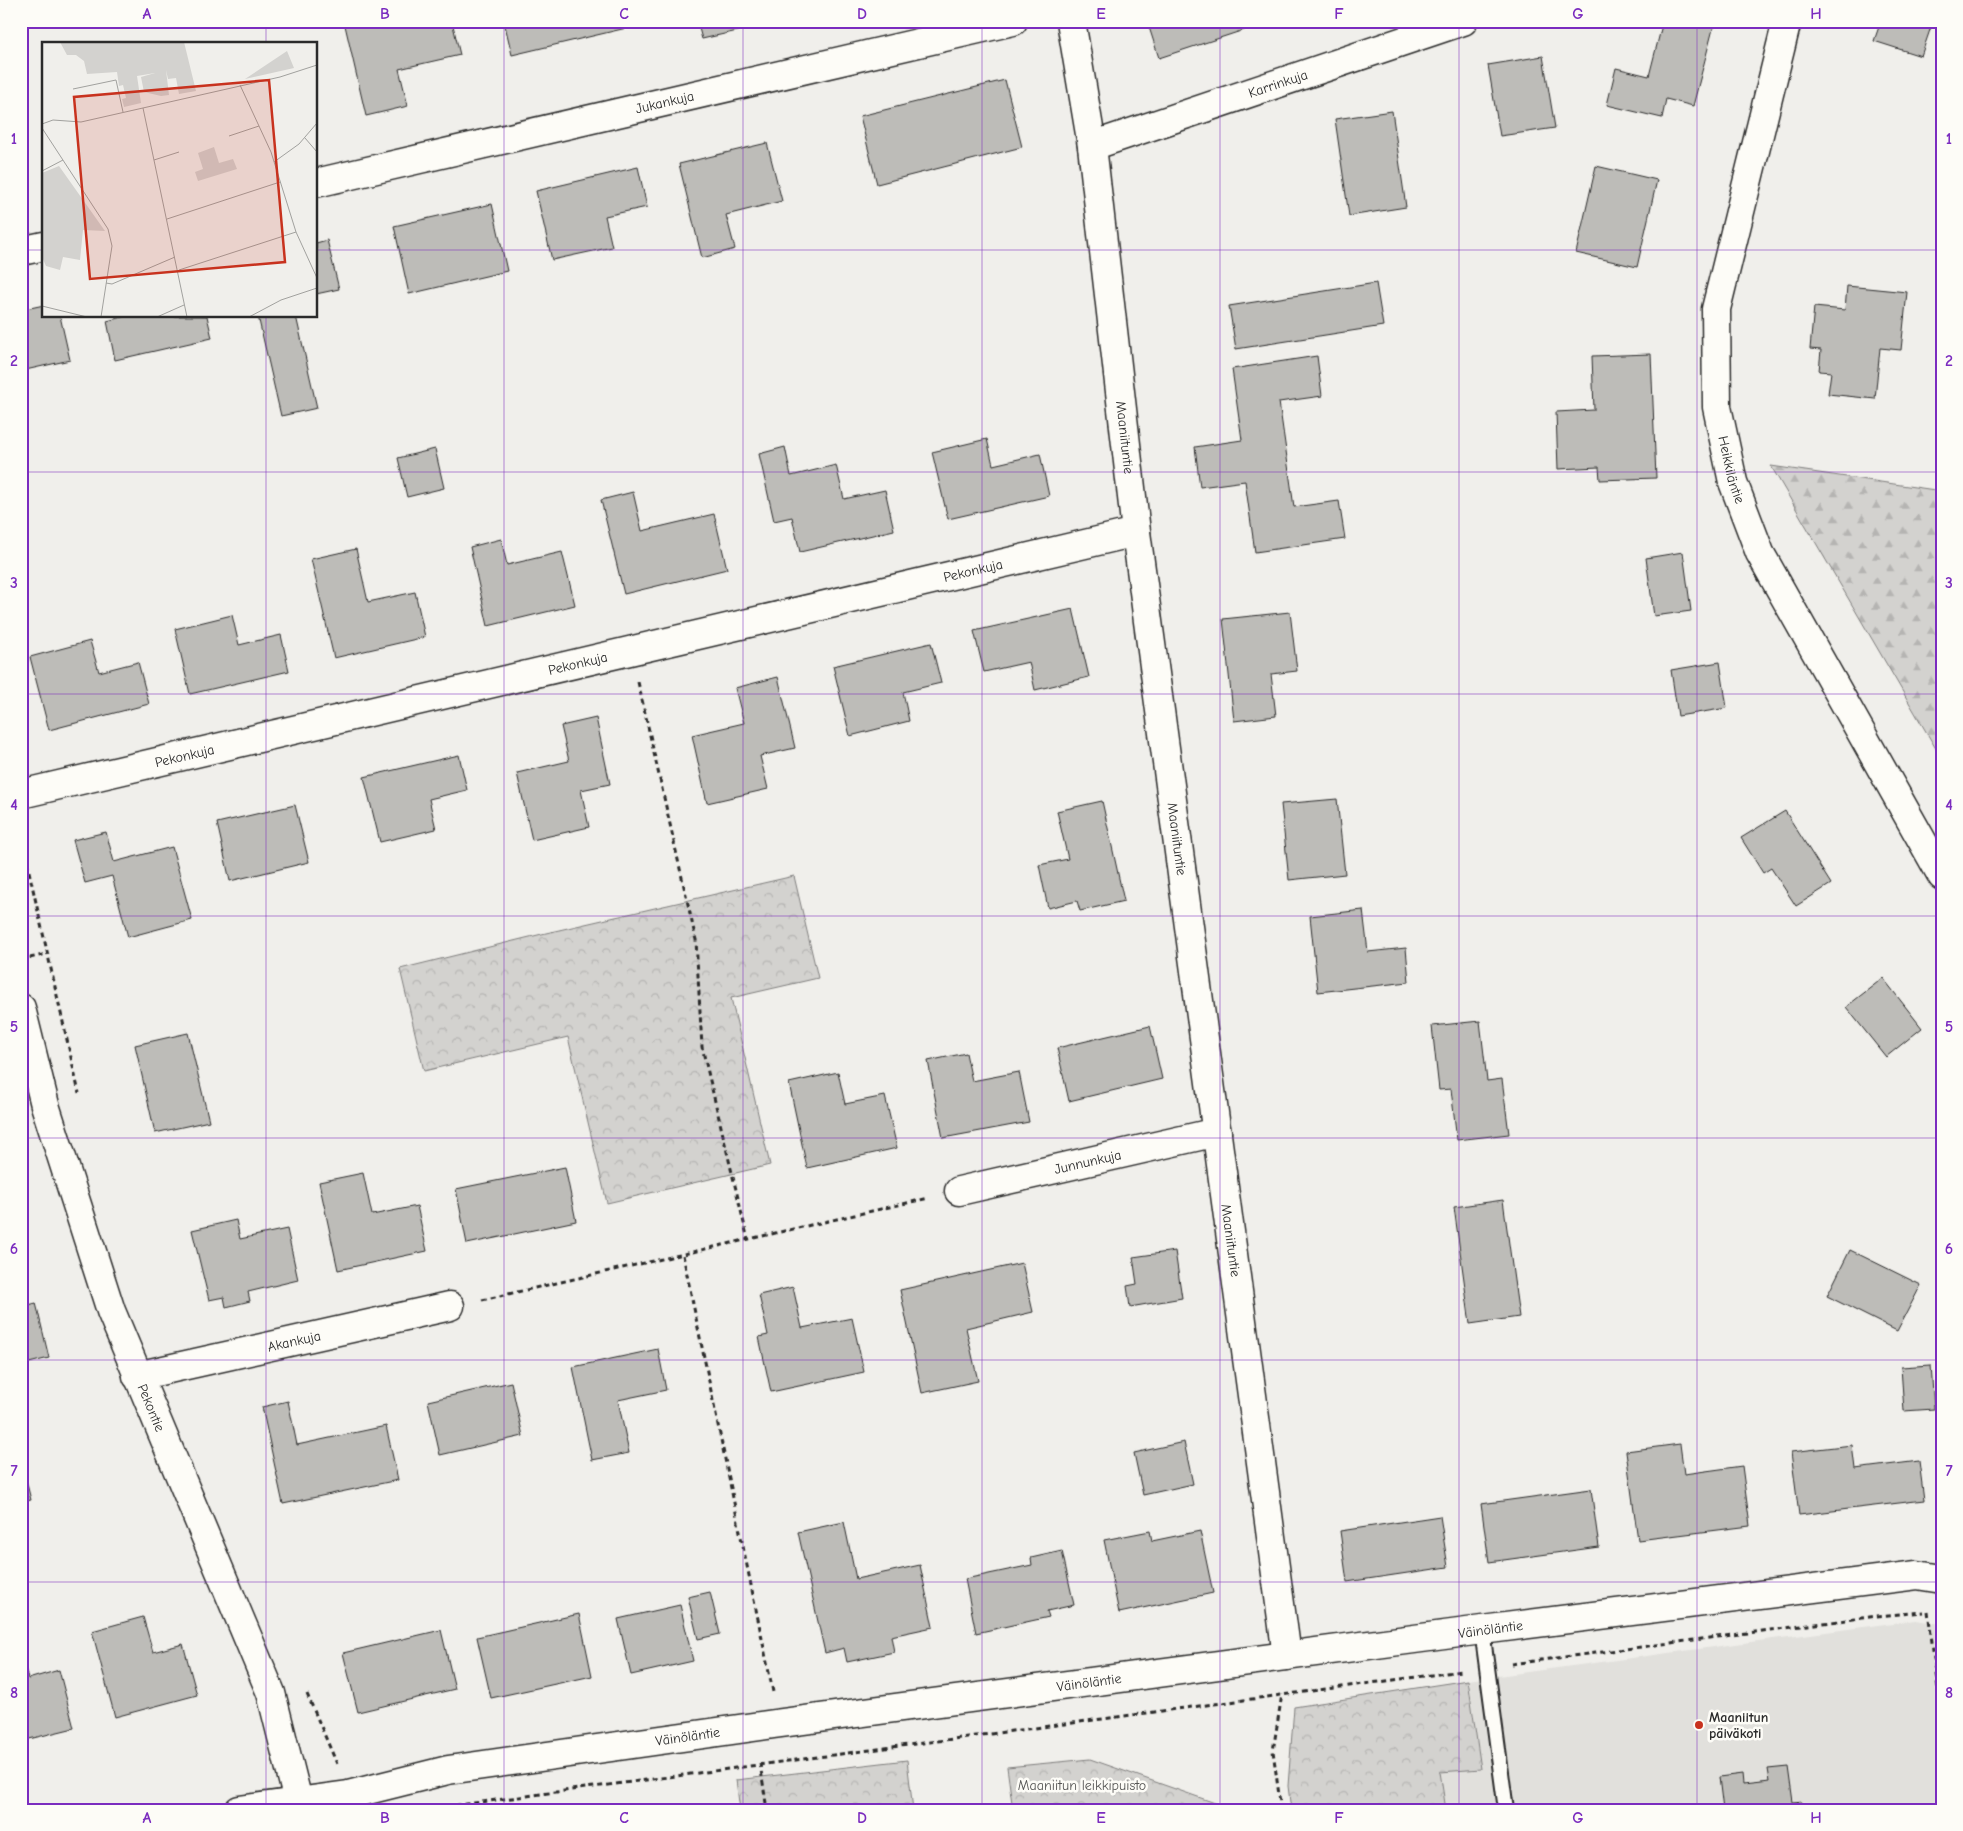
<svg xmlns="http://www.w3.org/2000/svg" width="1963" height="1831" viewBox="0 0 1963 1831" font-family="'Comic Neue',sans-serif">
<defs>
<pattern id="forest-firs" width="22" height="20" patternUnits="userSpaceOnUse" patternTransform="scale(1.25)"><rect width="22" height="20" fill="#d3d2cf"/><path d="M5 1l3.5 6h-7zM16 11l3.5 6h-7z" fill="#b5b4b2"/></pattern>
<pattern id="park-crowns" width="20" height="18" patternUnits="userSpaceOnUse" patternTransform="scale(1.25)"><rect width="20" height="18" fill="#d3d2cf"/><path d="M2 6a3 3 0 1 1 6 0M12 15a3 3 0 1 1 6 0" fill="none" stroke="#b5b4b2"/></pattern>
</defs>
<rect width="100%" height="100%" fill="#f0efeb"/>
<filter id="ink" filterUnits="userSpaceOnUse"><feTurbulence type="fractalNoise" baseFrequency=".02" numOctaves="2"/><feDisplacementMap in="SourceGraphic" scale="10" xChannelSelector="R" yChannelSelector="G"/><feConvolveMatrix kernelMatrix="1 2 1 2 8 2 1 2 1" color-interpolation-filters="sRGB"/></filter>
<g filter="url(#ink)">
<path fill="#e1e0dc" d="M 1915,1620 L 1942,1624 L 1942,1810 L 1446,1810 L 1440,1772 L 1481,1769 L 1468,1680 Z"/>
<path fill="url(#forest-firs)" stroke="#7f7e7d" d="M 1771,466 L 1942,491 L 1942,759 Z"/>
<path fill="url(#park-crowns)" stroke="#7f7e7d" d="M 794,876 L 818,978 L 731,998 L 770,1165 L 607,1203 L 568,1037 L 424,1071 L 400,969 L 546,933 Z
M 1468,1680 L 1481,1769 L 1440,1772 L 1446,1810 L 1291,1810 L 1288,1786 L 1294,1707 Z
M 1090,1759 L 1235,1810 L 1013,1810 L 1007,1767 Z
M 907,1760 L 913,1810 L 740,1810 L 736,1780 Z"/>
<path fill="#bdbcb8" stroke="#2b2b2b" d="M 344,21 L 452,21 L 460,55 L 399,69 L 408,106 L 366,116 Z
M 504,21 L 634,21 L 635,26 L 512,55 Z
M 697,21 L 782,21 L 702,39 Z
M 1147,21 L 1251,21 L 1253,27 L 1159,58 Z
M 1663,21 L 1715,21 L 1693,106 L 1666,99 L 1662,118 L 1607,105 L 1616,68 L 1649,76 Z
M 1881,21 L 1933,21 L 1921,56 L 1874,41 Z
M 1942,40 L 1942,57 L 1937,56 Z
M 1543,56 L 1555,128 L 1500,136 L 1488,65 Z
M 1005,80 L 1022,147 L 877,184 L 860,116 Z
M 1392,111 L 1406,207 L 1349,216 L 1335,119 Z
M 767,143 L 782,201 L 726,215 L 735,249 L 702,258 L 679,164 Z
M 1596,166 L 1657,180 L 1637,267 L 1576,253 Z
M 638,167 L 647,207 L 605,216 L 612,247 L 552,260 L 536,191 Z
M 492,204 L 507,271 L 409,294 L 394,226 Z
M 327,240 L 339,289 L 316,294 L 316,243 Z
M 1376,283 L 1383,326 L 1236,349 L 1229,306 Z
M 1847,286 L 1907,292 L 1901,350 L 1880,348 L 1875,399 L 1828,394 L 1831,372 L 1819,371 L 1821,350 L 1810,349 L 1814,307 L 1845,310 Z
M 44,305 L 44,316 L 60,316 L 70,360 L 21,371 L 21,310 Z
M 126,316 L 207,316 L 212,338 L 115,360 L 107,321 Z
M 258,316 L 296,316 L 317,408 L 281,416 Z
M 1651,354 L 1656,478 L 1600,480 L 1599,467 L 1558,469 L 1556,412 L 1594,410 L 1592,356 Z
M 1317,356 L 1322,396 L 1279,402 L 1294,507 L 1339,501 L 1345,539 L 1255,552 L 1245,481 L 1200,487 L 1195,447 L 1242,440 L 1232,369 Z
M 987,439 L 993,465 L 1040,454 L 1049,496 L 948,519 L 932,452 Z
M 785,447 L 791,476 L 836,465 L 844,499 L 885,490 L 894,530 L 800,552 L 792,517 L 774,521 L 759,454 Z
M 435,449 L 444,488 L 407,497 L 398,458 Z
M 633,492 L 642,531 L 714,514 L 727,569 L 624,594 L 601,500 Z
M 501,539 L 507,565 L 562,552 L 575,605 L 488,626 L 470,547 Z
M 356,549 L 368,602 L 415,592 L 425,637 L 334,658 L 311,559 Z
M 1683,552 L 1691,611 L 1654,616 L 1646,558 Z
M 1073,609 L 1089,677 L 1035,690 L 1029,662 L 984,672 L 974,631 Z
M 1290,612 L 1297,671 L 1271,674 L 1276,716 L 1234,721 L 1223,619 Z
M 232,615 L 239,645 L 281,635 L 289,671 L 190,694 L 175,629 Z
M 90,641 L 99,672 L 138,662 L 149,704 L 49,730 L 30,657 Z
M 931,643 L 941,683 L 903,692 L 909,721 L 850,736 L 833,666 Z
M 1720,662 L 1727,708 L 1678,716 L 1671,670 Z
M 778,677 L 795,748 L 760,756 L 768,789 L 707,803 L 692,735 L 744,723 L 735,688 Z
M 596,718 L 610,784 L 581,790 L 589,827 L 532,840 L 517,773 L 569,761 L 561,726 Z
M 459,755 L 467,790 L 429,799 L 436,829 L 380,842 L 364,777 Z
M 1337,799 L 1345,874 L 1289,880 L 1281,804 Z
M 1102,801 L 1124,901 L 1080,911 L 1077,901 L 1048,908 L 1039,865 L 1068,859 L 1057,811 Z
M 295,805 L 309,862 L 230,881 L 217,823 Z
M 1785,811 L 1831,884 L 1796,906 L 1771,868 L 1763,873 L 1741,838 Z
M 106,832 L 114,862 L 172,847 L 192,920 L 128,937 L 112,876 L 85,883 L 73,840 Z
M 1363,910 L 1368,952 L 1406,948 L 1409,982 L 1318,992 L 1310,916 Z
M 1883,978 L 1922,1028 L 1886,1057 L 1846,1007 Z
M 1480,1021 L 1487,1081 L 1502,1079 L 1509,1134 L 1457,1140 L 1451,1089 L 1439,1090 L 1432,1026 Z
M 1150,1026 L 1162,1079 L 1069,1101 L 1057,1048 Z
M 188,1033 L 209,1121 L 155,1133 L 135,1045 Z
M 966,1053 L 972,1081 L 1019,1072 L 1029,1122 L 943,1138 L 928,1061 Z
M 838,1072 L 845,1104 L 885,1096 L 897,1148 L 807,1168 L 789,1083 Z
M 565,1167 L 576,1221 L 467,1244 L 456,1189 Z
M 363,1173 L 372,1215 L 417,1206 L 427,1251 L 338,1270 L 319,1182 Z
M 1503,1200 L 1519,1317 L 1470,1324 L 1454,1207 Z
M 236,1220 L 240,1239 L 287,1229 L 298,1280 L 248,1292 L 250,1301 L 226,1307 L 224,1297 L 209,1300 L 192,1230 Z
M 1850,1250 L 1921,1285 L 1897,1331 L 1827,1296 Z
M 1175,1251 L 1182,1298 L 1130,1307 L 1127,1286 L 1137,1284 L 1133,1257 Z
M 1022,1263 L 1033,1312 L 966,1328 L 978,1381 L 922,1393 L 900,1290 Z
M 793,1287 L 802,1328 L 852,1318 L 864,1372 L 771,1392 L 759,1337 L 768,1335 L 759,1295 Z
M 36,1303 L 49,1358 L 21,1365 L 21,1307 Z
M 658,1349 L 666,1390 L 618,1400 L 629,1453 L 592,1460 L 573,1367 Z
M 1931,1365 L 1934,1409 L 1904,1411 L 1901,1367 Z
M 511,1382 L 523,1436 L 440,1455 L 428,1401 Z
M 288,1401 L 297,1445 L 386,1426 L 398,1480 L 283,1504 L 262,1407 Z
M 1184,1442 L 1193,1484 L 1143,1495 L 1134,1453 Z
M 1680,1444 L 1684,1474 L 1742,1466 L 1750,1526 L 1638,1540 L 1626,1451 Z
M 1852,1445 L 1855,1469 L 1919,1461 L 1924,1500 L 1799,1515 L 1791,1452 Z
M 21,1460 L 31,1500 L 21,1502 Z
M 1591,1489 L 1599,1547 L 1489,1562 L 1481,1504 Z
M 1440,1516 L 1448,1567 L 1347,1582 L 1340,1531 Z
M 844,1522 L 856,1579 L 920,1565 L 933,1627 L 891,1636 L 894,1652 L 847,1662 L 844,1648 L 825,1653 L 798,1532 Z
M 1150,1531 L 1152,1541 L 1200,1531 L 1213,1593 L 1119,1613 L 1104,1540 Z
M 1062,1551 L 1074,1605 L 1047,1611 L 1049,1617 L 976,1633 L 965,1579 L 1032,1565 L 1031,1558 Z
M 710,1592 L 720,1634 L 698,1639 L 688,1597 Z
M 680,1605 L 693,1661 L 631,1675 L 618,1619 Z
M 579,1614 L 592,1676 L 491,1698 L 477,1637 Z
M 143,1617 L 153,1652 L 183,1644 L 197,1695 L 115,1717 L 92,1631 Z
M 441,1630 L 455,1689 L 358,1712 L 343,1653 Z
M 21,1653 L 28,1679 L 59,1670 L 74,1728 L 21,1741 Z
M 1788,1767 L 1793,1803 L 1802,1802 L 1803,1810 L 1723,1810 L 1719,1777 L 1742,1774 L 1743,1784 L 1770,1781 L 1768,1769 Z"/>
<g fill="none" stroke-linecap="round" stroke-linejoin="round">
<defs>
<path id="service" d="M 1482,1630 L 1506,1810"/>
<g id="minor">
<path id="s1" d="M 1071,21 L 1092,146 L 1136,532 L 1287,1656"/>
<path id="s2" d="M 1787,21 L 1716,309 L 1717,407 L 1733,482 L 1760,553 L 1942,876"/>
<path id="s3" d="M 1092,146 L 1463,21"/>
<path id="s4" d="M 316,183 L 1013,21"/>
<path d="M 21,251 L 44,246"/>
<path id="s5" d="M 21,794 L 1136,532"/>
<path id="s6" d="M 21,1008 L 45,1105 L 111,1311 L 271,1693 L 298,1801"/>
<path id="s7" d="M 959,1191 L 1217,1132"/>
<path id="s8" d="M 137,1376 L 450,1306"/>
</g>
<g id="tertiary">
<path id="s9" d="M 239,1810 L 348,1795 L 448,1770 L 774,1724 L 1482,1630 L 1917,1575 L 1942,1579"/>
</g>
</defs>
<use href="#service" stroke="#2b2b2b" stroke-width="18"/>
<use href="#minor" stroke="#2b2b2b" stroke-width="31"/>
<use href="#tertiary" stroke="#2b2b2b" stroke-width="31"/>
<path stroke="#2b2b2b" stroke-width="3" stroke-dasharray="5 4" stroke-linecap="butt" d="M 638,682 L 696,940 L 702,1047 L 748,1240
M 21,836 L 79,1093
M 21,960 L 47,954
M 683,1255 L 773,1692
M 482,1300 L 929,1198
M 1928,1611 L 1942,1720
M 1511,1664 L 1877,1616 L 1924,1612
M 307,1694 L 337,1764
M 760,1763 L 767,1810
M 438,1810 L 459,1805 L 1461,1671
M 1281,1810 L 1273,1751 L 1282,1694"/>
<use href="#service" stroke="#fdfcf7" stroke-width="14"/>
<use href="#minor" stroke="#fdfcf7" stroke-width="28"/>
<use href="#tertiary" stroke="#fdfcf7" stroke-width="28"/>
</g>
</g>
<path fill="none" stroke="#7b2cbf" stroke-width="1" stroke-opacity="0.55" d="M 266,21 L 266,44M 504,21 L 504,1810M 743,21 L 743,1810M 982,21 L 982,1810M 1220,21 L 1220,1810M 1459,21 L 1459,1810M 1697,21 L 1697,1810M 21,250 L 44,250M 316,250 L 1942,250M 266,316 L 266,1810M 21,472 L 1942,472M 21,694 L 1942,694M 21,916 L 1942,916M 21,1138 L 1942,1138M 21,1360 L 1942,1360M 21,1582 L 1942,1582"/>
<circle fill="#c8321e" stroke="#fdfcf7" stroke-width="2" cx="1699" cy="1725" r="5"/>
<g text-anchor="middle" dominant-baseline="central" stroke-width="5" stroke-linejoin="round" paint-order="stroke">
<g font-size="14" fill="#2b2b2b" stroke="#fdfcf7">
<text stroke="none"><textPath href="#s3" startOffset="196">Karrinkuja</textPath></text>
<text stroke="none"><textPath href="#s4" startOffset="358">Jukankuja</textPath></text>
<text stroke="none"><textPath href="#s1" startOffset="420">Maaniituntie</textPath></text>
<text stroke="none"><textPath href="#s2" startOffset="459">Heikkiläntie</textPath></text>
<text stroke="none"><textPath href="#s5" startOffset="978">Pekonkuja</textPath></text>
<text stroke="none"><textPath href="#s5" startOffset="572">Pekonkuja</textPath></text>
<text stroke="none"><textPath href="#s5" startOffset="168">Pekonkuja</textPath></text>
<text stroke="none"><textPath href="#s1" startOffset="825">Maaniituntie</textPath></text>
<text stroke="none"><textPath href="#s7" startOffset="132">Junnunkuja</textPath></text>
<text stroke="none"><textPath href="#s1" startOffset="1230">Maaniituntie</textPath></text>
<text stroke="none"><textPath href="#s8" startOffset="161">Akankuja</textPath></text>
<text stroke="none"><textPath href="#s6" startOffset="421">Pekontie</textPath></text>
<text stroke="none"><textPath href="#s9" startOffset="1265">Väinöläntie</textPath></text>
<text stroke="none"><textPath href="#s9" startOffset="860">Väinöläntie</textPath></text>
<text stroke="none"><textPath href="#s9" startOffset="455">Väinöläntie</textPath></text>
</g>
<g font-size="14" font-weight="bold" fill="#2b2b2b" stroke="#fdfcf7" text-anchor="start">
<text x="1709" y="1717">Maaniitun<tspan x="1709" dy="16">päiväkoti</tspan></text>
</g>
<g font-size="14" fill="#555554" stroke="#fdfcf7">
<text x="1082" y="1785">Maaniitun leikkipuisto</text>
</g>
</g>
<g transform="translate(42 42)">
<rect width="275" height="275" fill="#f0efeb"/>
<path d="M 245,9 L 252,26 L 203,37 ZM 17,124 L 63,189 L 41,188 L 38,218 L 21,215 L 18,228 L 4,224 L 0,215 L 0,131 Z" fill="#d3d2cf"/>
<path d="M 18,0 L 142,0 L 154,49 L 137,52 L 134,36 L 126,37 L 124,28 L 127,53 L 119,54 L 102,50 L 99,35 L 113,31 L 95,34 L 99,61 L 82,65 L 80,57 L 84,56 L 81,43 L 77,44 L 75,30 L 45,32 L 42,19 L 34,13 L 25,13 ZM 172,105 L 177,121 L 191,117 L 195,127 L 156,139 L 153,130 L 161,127 L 156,111 Z" fill="#d3d2cf"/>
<path fill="none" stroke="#a1a19e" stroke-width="1" d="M 198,43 L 229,110 L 254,190 L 275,236M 31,47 L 74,38 L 81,70M 101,66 L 145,275M 0,82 L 11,78 L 39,80 L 238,35 L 275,23M 0,86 L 66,187 L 70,204 L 59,275M 187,94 L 217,84M 263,96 L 275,110M 112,118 L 137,110M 232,120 L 257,102 L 275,81M 0,129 L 21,118M 125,177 L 238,140M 137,228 L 254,190M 64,241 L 70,242 L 133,215M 0,264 L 45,275M 115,275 L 142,263M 207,275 L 239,258 L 275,246"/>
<path fill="#c8321e" fill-opacity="0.15" stroke="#c8321e" stroke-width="2.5" d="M 227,38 L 243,220 L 48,237 L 32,55 Z"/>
<rect width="275" height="275" fill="none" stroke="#2b2b2b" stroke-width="2.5"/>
</g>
<rect width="1963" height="1831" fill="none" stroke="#fdfcf7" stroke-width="55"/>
<rect x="28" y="28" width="1908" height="1776" fill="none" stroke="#7b2cbf" stroke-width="2"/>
<g font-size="16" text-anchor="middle" font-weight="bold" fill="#7b2cbf">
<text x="147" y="19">A</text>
<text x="385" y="19">B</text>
<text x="624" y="19">C</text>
<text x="862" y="19">D</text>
<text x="1101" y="19">E</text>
<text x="1339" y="19">F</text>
<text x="1578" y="19">G</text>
<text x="1816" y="19">H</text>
<text x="14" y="144">1</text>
<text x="1949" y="144">1</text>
<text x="14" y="366">2</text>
<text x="1949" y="366">2</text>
<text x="14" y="588">3</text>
<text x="1949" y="588">3</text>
<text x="14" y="810">4</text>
<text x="1949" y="810">4</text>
<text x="14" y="1032">5</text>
<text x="1949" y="1032">5</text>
<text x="14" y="1254">6</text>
<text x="1949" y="1254">6</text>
<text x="14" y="1476">7</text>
<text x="1949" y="1476">7</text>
<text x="14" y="1698">8</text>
<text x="1949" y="1698">8</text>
<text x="147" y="1823">A</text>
<text x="385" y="1823">B</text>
<text x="624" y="1823">C</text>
<text x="862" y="1823">D</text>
<text x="1101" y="1823">E</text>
<text x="1339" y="1823">F</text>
<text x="1578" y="1823">G</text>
<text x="1816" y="1823">H</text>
</g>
</svg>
